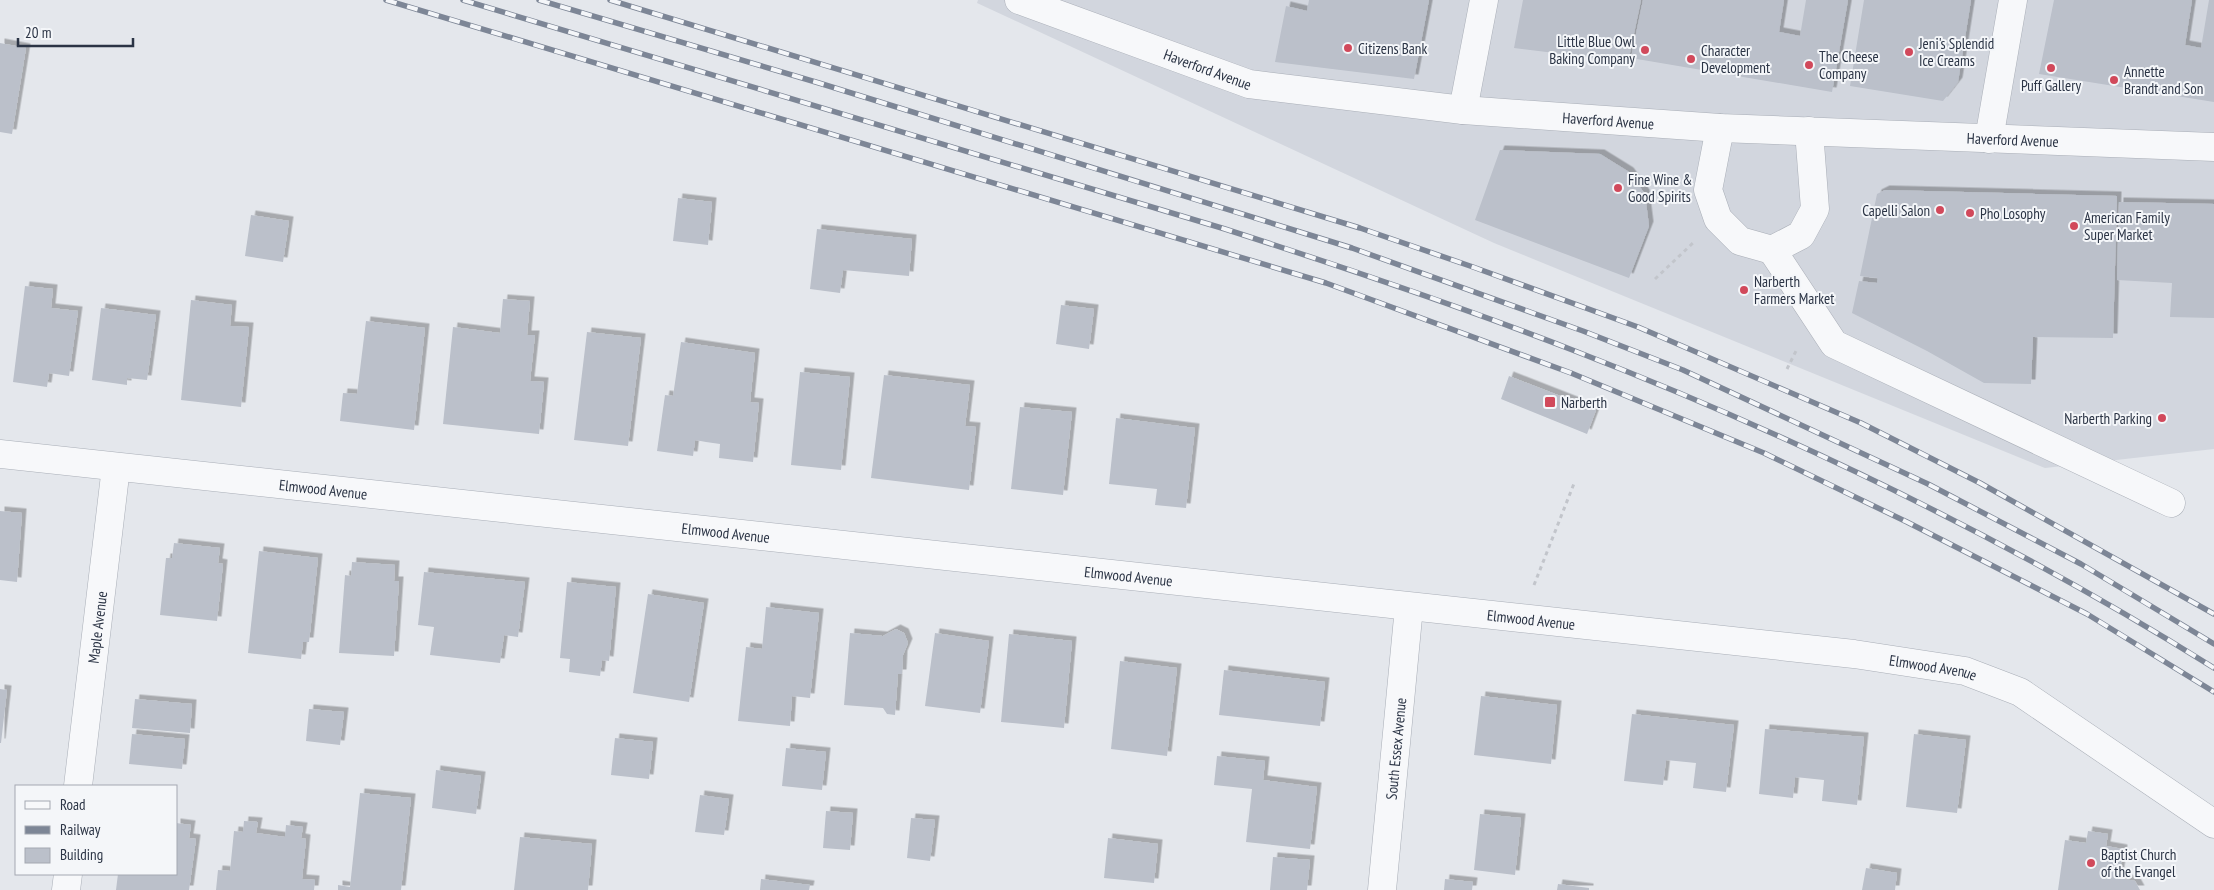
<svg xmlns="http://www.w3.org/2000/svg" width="2214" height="890" viewBox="0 0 2214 890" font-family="'PT Sans Narrow',sans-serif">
<defs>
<filter id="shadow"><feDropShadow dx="4.5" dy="-4.5" stdDeviation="0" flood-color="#0004"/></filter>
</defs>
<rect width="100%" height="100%" fill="#e4e7ec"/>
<path fill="#d2d6de" d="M 978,0 L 2214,0 L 2214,449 L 2045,468 L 1494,243 L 977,3 Z"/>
<path fill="#bbc0ca" filter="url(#shadow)" d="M 1309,0 L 1429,0 L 1414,79 L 1275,62 L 1286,6 L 1307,11 Z
M 1523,0 L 1641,0 L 1628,62 L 1514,48 Z
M 1643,0 L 1784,0 L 1779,32 L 1800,36 L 1806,0 L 1848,0 L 1832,92 L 1631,58 Z
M 1864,0 L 1971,0 L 1958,82 L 1943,101 L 1850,86 Z
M 2054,0 L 2192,0 L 2185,45 L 2201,48 L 2209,0 L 2214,0 L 2214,102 L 2039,74 Z
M 0,43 L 26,48 L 12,134 L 0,132 Z
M 1500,150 L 1600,154 L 1629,172 L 1645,194 L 1649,226 L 1629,278 L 1475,220 Z
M 1885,190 L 2117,196 L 2113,338 L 2033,337 L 2031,384 L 1984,383 L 1927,351 L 1852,313 L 1859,281 L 1877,283 L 1878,278 L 1860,276 L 1877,194 Z
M 678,198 L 712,202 L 708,245 L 673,241 Z
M 2119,202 L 2214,204 L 2214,318 L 2170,317 L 2172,283 L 2117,280 Z
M 251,215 L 289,221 L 283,262 L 245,256 Z
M 817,229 L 912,239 L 909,276 L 843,270 L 840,293 L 810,289 Z
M 25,286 L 53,289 L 51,308 L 78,311 L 69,376 L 49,373 L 47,387 L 13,382 Z
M 503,299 L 530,301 L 527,335 L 535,335 L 530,381 L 544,382 L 539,434 L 443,424 L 453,327 L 500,333 Z
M 191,300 L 232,305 L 230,326 L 249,327 L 241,407 L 181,400 Z
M 1061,305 L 1094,309 L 1089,349 L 1056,344 Z
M 101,308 L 156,315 L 147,380 L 127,378 L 127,385 L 92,380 Z
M 366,321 L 425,328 L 414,430 L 340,421 L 343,393 L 357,394 Z
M 587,332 L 641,338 L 628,446 L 574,440 Z
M 681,342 L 755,353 L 750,402 L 759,403 L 753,462 L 719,458 L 720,444 L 706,442 L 695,440 L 693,456 L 657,451 L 665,395 L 673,396 Z
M 800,372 L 850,377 L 841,470 L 791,465 Z
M 884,375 L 970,385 L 965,426 L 976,427 L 969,490 L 871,478 Z
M 1509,376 L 1596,410 L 1587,434 L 1501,399 Z
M 1020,407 L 1072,412 L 1063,495 L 1011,489 Z
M 1116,418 L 1195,428 L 1186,508 L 1155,505 L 1157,489 L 1109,484 Z
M 0,511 L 22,513 L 17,582 L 0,580 Z
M 174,543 L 220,548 L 218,563 L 223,564 L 217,621 L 160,615 L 166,558 L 172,558 Z
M 259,551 L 318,558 L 309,642 L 303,642 L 301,659 L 248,653 Z
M 352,562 L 395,565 L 394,581 L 399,581 L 394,656 L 339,653 L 345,575 L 351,576 Z
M 424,572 L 525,582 L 518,637 L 504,635 L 500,663 L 430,655 L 434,627 L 418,625 Z
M 567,582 L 616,587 L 609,661 L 602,660 L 600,676 L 569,672 L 570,659 L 560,658 Z
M 648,594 L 704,603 L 689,702 L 633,693 Z
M 766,607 L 819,613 L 810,698 L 792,696 L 790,726 L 738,721 L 746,647 L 762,649 Z
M 896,629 L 904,633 L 908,643 L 903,655 L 902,674 L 898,674 L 895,715 L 887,714 L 883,708 L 844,705 L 850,633 L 883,636 Z
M 935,633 L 989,641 L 980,713 L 925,706 Z
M 1009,634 L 1072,641 L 1064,728 L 1001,722 Z
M 1120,661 L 1177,668 L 1167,756 L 1111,749 Z
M 1224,670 L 1325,682 L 1320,726 L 1219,715 Z
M 0,689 L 7,690 L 1,743 L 0,743 Z
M 1481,696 L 1557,705 L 1551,764 L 1474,755 Z
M 135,699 L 192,704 L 190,733 L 132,728 Z
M 309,709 L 344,712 L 340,745 L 306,741 Z
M 1632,714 L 1734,725 L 1726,792 L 1693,788 L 1696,763 L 1666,760 L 1663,785 L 1624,781 Z
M 1765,729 L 1864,737 L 1857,805 L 1822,801 L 1824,780 L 1795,777 L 1793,798 L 1759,794 Z
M 132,734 L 185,739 L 182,769 L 129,764 Z
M 1914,734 L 1966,740 L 1957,813 L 1906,807 Z
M 615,738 L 653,742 L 649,779 L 611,775 Z
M 786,748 L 826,752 L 822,790 L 782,786 Z
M 1217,756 L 1265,761 L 1263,780 L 1317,787 L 1310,849 L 1246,842 L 1252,789 L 1214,785 Z
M 436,770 L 481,776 L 476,814 L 432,808 Z
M 360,793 L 411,798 L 401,890 L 338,890 L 338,885 L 350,887 Z
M 700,795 L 729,799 L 724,835 L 695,832 Z
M 826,811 L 853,813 L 850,850 L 823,848 Z
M 1480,814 L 1521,818 L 1515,875 L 1474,870 Z
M 911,818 L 935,820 L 930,861 L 907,858 Z
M 244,821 L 258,822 L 256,833 L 285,837 L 286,825 L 303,827 L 301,838 L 306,839 L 302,879 L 315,880 L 314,890 L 216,890 L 218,870 L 230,871 L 234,831 L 243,832 Z
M 176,823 L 191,825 L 189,838 L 196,839 L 189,890 L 116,890 L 118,874 L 176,874 Z
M 2088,831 L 2108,834 L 2106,846 L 2123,849 L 2119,878 L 2135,881 L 2140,890 L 2058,890 L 2065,840 L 2086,843 Z
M 520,837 L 592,844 L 588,890 L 514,890 Z
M 1108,838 L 1158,844 L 1154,883 L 1104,878 Z
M 1273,857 L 1310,860 L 1307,890 L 1270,890 Z
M 1866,868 L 1897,873 L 1895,890 L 1862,890 Z
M 761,879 L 810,885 L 809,890 L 760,890 Z
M 1445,879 L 1473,882 L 1472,890 L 1444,890 Z
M 1558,884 L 1589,888 L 1589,890 L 1557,890 Z"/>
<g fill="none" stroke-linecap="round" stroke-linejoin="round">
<defs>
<g id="minor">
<path id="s1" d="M 1019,0 L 1249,84 L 1463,110 L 1720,128 L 2214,147"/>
<path d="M 1463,110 L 1484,0"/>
<path d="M 1720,128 L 1708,190 L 1718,219 L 1740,241 L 1772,250 L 1801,235 L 1815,209 L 1809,131"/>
<path d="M 1989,139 L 2013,0"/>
<path d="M 1772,250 L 1834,344 L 2171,503"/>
<path id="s2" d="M 0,454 L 1854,654 L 1965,671 L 2020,692 L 2214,824"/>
<path id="s3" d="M 78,786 L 116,467"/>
<path d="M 66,890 L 68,874"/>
<path id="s4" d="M 1382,890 L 1409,607"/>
</g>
</defs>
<use href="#minor" stroke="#a9aeb7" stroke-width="29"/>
<path stroke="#c2c5cb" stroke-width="3" stroke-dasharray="4 4" stroke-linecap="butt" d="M 1655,279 L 1694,242
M 1787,369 L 1797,349
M 1534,585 L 1575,481"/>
<use href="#minor" stroke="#f7f8fa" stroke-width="28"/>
<defs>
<path id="rail" d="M 386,0 L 1326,283 L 1571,373 L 1764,453 L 1907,522 L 2087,614 L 2214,692
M 463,0 L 1225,229 C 1343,267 1460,306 1575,351 C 1797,437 2013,542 2214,668
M 539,0 L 819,83 L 1352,248 L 1583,331 L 1683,370 L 1928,484 L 2081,564 L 2214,644
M 610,0 L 1360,228 L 1473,267 L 1638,327 L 1861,423 L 1980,483 L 2214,614"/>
</defs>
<use href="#rail" stroke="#7d8696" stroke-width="5.5"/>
<use href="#rail" stroke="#f4f6f9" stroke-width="4" stroke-dasharray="11" stroke-linecap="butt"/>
</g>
<g fill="#d1495b" stroke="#f4f6f9" stroke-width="2">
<circle cx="1348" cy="48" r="5"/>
<circle cx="1645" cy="50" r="5"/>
<circle cx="1909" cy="52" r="5"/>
<circle cx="1691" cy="59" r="5"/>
<circle cx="1809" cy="65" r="5"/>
<circle cx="2051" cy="68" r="5"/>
<circle cx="2114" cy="80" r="5"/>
<circle cx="1618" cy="188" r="5"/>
<circle cx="1940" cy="210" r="5"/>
<circle cx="1970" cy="213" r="5"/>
<circle cx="2074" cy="226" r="5"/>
<circle cx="1744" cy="290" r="5"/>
<rect x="1544" y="396" width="12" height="12" rx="2.5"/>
<circle cx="2162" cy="418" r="5"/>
<circle cx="2091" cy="863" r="5"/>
</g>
<g text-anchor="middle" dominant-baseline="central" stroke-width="4" stroke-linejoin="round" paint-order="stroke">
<g font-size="15" fill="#2b3445" stroke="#f4f6f9" text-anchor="start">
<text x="1635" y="41" text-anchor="end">Little Blue Owl<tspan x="1635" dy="17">Baking Company</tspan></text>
<text x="1919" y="43">Jeni's Splendid<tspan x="1919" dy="17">Ice Creams</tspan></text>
<text x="1358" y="48">Citizens Bank</text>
<text x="1701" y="50">Character<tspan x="1701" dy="17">Development</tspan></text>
<text x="1819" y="56">The Cheese<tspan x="1819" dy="17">Company</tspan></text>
<text x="2124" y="71">Annette<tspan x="2124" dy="17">Brandt and Son</tspan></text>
<text x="2051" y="85" text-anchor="middle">Puff Gallery</text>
<text x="1628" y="179">Fine Wine &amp;<tspan x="1628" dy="17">Good Spirits</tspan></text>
<text x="1930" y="210" text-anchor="end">Capelli Salon</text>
<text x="1980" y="213">Pho Losophy</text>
<text x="2084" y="217">American Family<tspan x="2084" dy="17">Super Market</tspan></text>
<text x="1754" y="281">Narberth<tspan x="1754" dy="17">Farmers Market</tspan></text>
<text x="1561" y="402">Narberth</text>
<text x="2152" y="418" text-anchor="end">Narberth Parking</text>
<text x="2101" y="854">Baptist Church<tspan x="2101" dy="17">of the Evangel</tspan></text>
</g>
<g font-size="15" fill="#2b3445" stroke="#f4f6f9">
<text stroke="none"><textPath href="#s1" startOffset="201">Haverford Avenue</textPath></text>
<text stroke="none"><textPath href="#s1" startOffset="606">Haverford Avenue</textPath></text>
<text stroke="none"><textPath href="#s1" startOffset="1011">Haverford Avenue</textPath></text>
<text stroke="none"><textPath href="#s2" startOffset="325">Elmwood Avenue</textPath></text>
<text stroke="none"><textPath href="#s2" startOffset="730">Elmwood Avenue</textPath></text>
<text stroke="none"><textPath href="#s2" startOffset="1135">Elmwood Avenue</textPath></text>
<text stroke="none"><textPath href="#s2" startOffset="1540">Elmwood Avenue</textPath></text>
<text stroke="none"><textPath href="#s3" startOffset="160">Maple Avenue</textPath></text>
<text stroke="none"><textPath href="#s2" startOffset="1945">Elmwood Avenue</textPath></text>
<text stroke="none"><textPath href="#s4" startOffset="142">South Essex Avenue</textPath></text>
</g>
</g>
<rect x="15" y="785" width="162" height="90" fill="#f4f6f9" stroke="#a4a8b1"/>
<rect x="25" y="801" width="25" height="8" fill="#f7f8fa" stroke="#a4a8b1"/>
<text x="60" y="810" font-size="15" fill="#2b3445">Road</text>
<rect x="25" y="826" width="25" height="8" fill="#7d8696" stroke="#a4a8b1"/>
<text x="60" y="835" font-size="15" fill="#2b3445">Railway</text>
<rect x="25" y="848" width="25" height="15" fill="#bbc0ca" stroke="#a4a8b1"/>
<text x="60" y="860" font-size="15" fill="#2b3445">Building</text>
<path d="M18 38v8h115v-8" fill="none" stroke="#2b3445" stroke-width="2.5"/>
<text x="25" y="38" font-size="15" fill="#2b3445" stroke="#f4f6f9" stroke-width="4" paint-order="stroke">20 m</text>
</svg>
